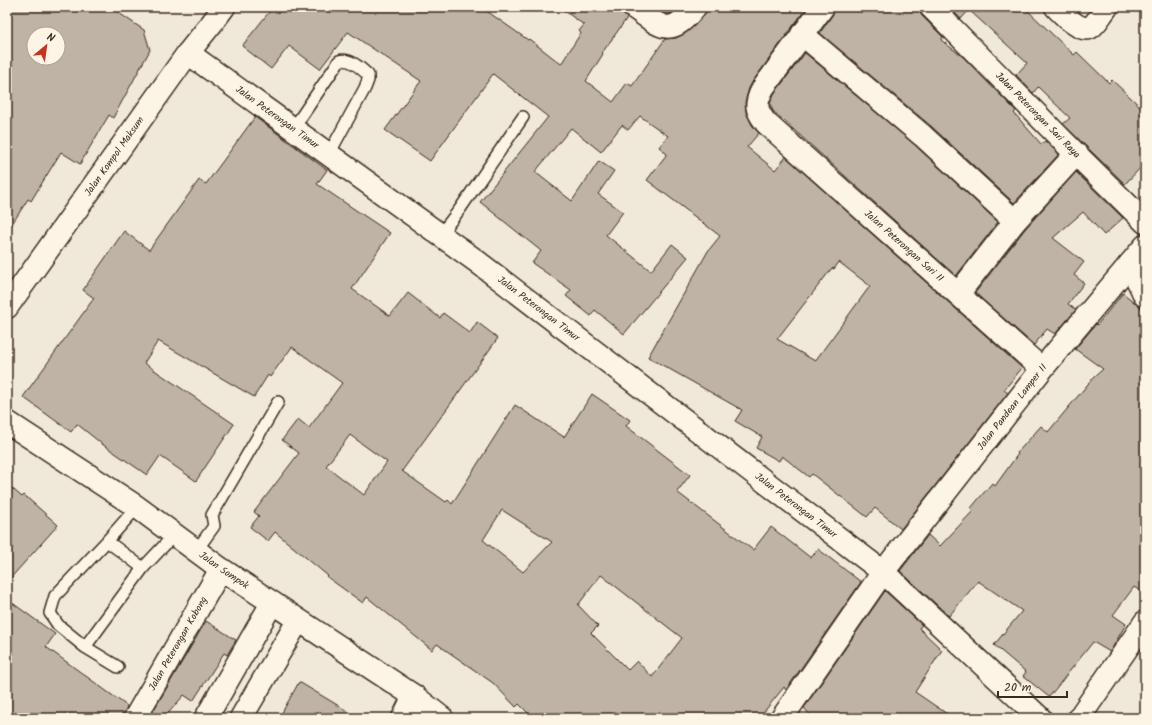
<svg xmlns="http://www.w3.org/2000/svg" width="1152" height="725" viewBox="0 0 1152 725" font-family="Kalam,sans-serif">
<rect width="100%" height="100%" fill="#f0e9d9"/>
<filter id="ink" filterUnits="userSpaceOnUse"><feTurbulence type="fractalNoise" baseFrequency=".025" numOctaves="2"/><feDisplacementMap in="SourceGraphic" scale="8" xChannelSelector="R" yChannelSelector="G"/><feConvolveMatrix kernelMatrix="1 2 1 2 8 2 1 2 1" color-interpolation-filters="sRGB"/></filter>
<g filter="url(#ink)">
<path fill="#beb3a4" stroke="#3b2a1e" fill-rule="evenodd" d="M 7,7 L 110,7 L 144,30 L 150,50 L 113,118 L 109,115 L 80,164 L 61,152 L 31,201 L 28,199 L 7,232 ZM 34,34 L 58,34 L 58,58 L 34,58 Z
M 273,7 L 481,7 L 528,40 L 529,39 L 561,64 L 581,33 L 579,31 L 584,25 L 559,7 L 621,7 L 622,13 L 627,18 L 602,53 L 603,54 L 586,81 L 613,102 L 627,83 L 632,86 L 665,39 L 676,38 L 686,33 L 704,15 L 707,7 L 807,7 L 753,81 L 749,88 L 745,102 L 746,112 L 752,125 L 759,133 L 747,147 L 775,170 L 786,157 L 1022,368 L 1004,390 L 1008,393 L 901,529 L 875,508 L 867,517 L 812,474 L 809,477 L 782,456 L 779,461 L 756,448 L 762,437 L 735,421 L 742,410 L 648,357 L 708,251 L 720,236 L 647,180 L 667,154 L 659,147 L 668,136 L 640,116 L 628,130 L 622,125 L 601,152 L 571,128 L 535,172 L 572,201 L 599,161 L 614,171 L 598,194 L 623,212 L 606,235 L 651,271 L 672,244 L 688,257 L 624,334 L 595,310 L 591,316 L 566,296 L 571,290 L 532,263 L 541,251 L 480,202 L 548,117 L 493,74 L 430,161 L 385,130 L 421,81 L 348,32 L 320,69 L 289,46 L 271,69 L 242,46 ZM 839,262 L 870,286 L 815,361 L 777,339 L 832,268 L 834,269 Z
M 655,7 L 678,7 L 672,13 L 667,14 Z
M 835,7 L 919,7 L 919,11 L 922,16 L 943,37 L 941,40 L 963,57 L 1016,111 L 1014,113 L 1041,144 L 1045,141 L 1059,154 L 1014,203 L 931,126 L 820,33 L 833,14 Z
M 949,7 L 1024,7 L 1074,55 L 1077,52 L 1109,83 L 1112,80 L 1145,111 L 1145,163 L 1125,184 L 1063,124 L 1070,118 L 1038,87 L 1033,93 L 1016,75 L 1027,63 L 969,10 L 961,19 Z
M 805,53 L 915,145 L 998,222 L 956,276 L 773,111 L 770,104 L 774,94 Z
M 255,117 L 327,170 L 317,184 L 390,233 L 352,289 L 390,316 L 408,293 L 440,318 L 443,313 L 470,333 L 477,322 L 498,338 L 402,471 L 446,502 L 448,500 L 452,504 L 515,405 L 564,437 L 592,394 L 630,420 L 626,426 L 690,475 L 677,492 L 753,550 L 771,527 L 811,558 L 818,549 L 861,582 L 786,690 L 784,687 L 759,718 L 533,718 L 519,704 L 516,707 L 493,683 L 437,644 L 432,650 L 367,597 L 363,603 L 327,577 L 328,576 L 275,532 L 268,541 L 250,527 L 259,516 L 254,512 L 299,453 L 282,440 L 298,419 L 309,428 L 342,383 L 292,347 L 270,377 L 268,375 L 254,397 L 158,341 L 144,363 L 234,424 L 196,481 L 160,456 L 147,475 L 102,444 L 77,424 L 71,432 L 23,397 L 94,298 L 83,290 L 124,231 L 149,250 L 199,180 L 206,184 ZM 350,435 L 387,462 L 364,495 L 326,466 ZM 502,510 L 552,542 L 523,572 L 483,540 ZM 601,575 L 682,638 L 652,677 L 637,661 L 628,670 L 591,633 L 598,626 L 578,605 Z
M 1076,172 L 1123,218 L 1104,235 L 1083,212 L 1053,238 L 1084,262 L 1074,275 L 1084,283 L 1068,304 L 1076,310 L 1055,334 L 1047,329 L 1034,345 L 975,293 L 1025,229 Z
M 1123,293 L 1145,311 L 1145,594 L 1134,587 L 1113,615 L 1126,624 L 1110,652 L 1093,642 L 1049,697 L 1023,676 L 1026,672 L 994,645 L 1022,611 L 978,581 L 949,616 L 900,571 L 928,535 L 940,546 L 973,511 L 971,508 L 992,483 L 995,486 L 1018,454 L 1017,453 L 1041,426 L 1048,432 L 1093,378 L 1103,369 L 1075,349 L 1096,324 L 1097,325 Z
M 7,484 L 22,497 L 24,495 L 58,525 L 7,582 Z
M 885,591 L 922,625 L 919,628 L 942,650 L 915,692 L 953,718 L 813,718 L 804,708 Z
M 7,599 L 55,634 L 46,647 L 127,706 L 123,718 L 7,718 Z
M 206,621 L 236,640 L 227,655 L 224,653 L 193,701 L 184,695 L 164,718 L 149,718 Z
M 299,682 L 359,718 L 279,718 Z"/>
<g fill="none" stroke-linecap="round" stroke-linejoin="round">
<defs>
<path id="service" d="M 293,129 L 339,61 C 349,57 361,68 368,75 L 368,80 L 365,88 L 329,154
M 440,235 L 460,209 L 523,117
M 137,507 L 107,541 L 143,568 L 174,535
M 107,541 L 55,596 L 50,613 L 58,625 L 85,647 L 118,667
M 196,551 L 214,526 L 212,515 L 278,402
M 85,647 L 143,568"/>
<g id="minor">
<path d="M 633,7 C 662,27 669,39 695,7"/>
<path id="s1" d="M 823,7 L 763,88 C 755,104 755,109 766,123 L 1042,369"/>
<path id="s2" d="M 931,7 L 1076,154 L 1145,222"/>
<path d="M 1056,7 C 1062,13 1081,34 1091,27 C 1097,23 1102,13 1107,7"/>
<path d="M 802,34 L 923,136 L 1015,221 L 958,294"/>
<path id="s3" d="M 188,53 L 475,260 L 883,572 L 1040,718"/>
<path d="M 1015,221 L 1076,154"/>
<path d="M 1130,264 L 1145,296"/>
<path id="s4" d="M 135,718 L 221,569"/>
<path d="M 206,718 L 272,603"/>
<path d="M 241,718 L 298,621"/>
<path d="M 403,718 L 414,696"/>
<path id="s5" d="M 782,718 L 883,572 L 1042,369 L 1145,246"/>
<path d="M 1079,718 L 1145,622"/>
</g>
<g id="tertiary">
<path id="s6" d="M 7,422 L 137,507 L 221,569 L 414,696 L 442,718"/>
</g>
<g id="trunk">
<path id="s7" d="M 7,307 L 188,53 L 212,23 L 224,7"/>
</g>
</defs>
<use href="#service" stroke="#3b2a1e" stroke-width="14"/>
<use href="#minor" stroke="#3b2a1e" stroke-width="25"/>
<use href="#tertiary" stroke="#3b2a1e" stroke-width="25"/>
<use href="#trunk" stroke="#3b2a1e" stroke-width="25"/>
<use href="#service" stroke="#fcf5e5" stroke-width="11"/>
<use href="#minor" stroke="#fcf5e5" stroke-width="22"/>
<use href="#tertiary" stroke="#fcf5e5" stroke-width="22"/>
<use href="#trunk" stroke="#fcf5e5" stroke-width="22"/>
</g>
</g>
<g text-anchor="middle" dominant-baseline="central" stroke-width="3" stroke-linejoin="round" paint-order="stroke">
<g font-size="10" fill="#3b2a1e" stroke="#fcf5e5">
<text stroke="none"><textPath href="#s2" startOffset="152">Jalan Peterongan Sari Raya</textPath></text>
<text stroke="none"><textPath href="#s3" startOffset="110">Jalan Peterongan Timur</textPath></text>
<text stroke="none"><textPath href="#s7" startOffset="185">Jalan Kompol Maksum</textPath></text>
<text stroke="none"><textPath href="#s1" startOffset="324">Jalan Peterongan Sari II</textPath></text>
<text stroke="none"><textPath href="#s3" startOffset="434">Jalan Peterongan Timur</textPath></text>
<text stroke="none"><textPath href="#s5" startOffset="387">Jalan Pandean Lamper II</textPath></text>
<text stroke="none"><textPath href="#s3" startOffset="758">Jalan Peterongan Timur</textPath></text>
<text stroke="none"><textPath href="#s6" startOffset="263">Jalan Sompok</textPath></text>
<text stroke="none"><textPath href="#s4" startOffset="86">Jalan Peterongan Kobong</textPath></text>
</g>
</g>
<rect width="1152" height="725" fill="none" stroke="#fcf5e5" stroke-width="24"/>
<rect x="12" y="12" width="1128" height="701" fill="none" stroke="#3b2a1e" stroke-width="1.5" filter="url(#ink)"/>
<g transform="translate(46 46) rotate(29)"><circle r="19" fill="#fcf5e5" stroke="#afa495"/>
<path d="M0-3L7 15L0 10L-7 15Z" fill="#c8321e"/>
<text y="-6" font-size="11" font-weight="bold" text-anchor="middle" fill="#3b2a1e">N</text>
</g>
<path d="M998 691v6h69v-6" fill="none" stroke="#3b2a1e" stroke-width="2"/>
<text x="1004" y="691" font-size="12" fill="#3b2a1e" stroke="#fcf5e5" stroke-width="3" paint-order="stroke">20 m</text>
</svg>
